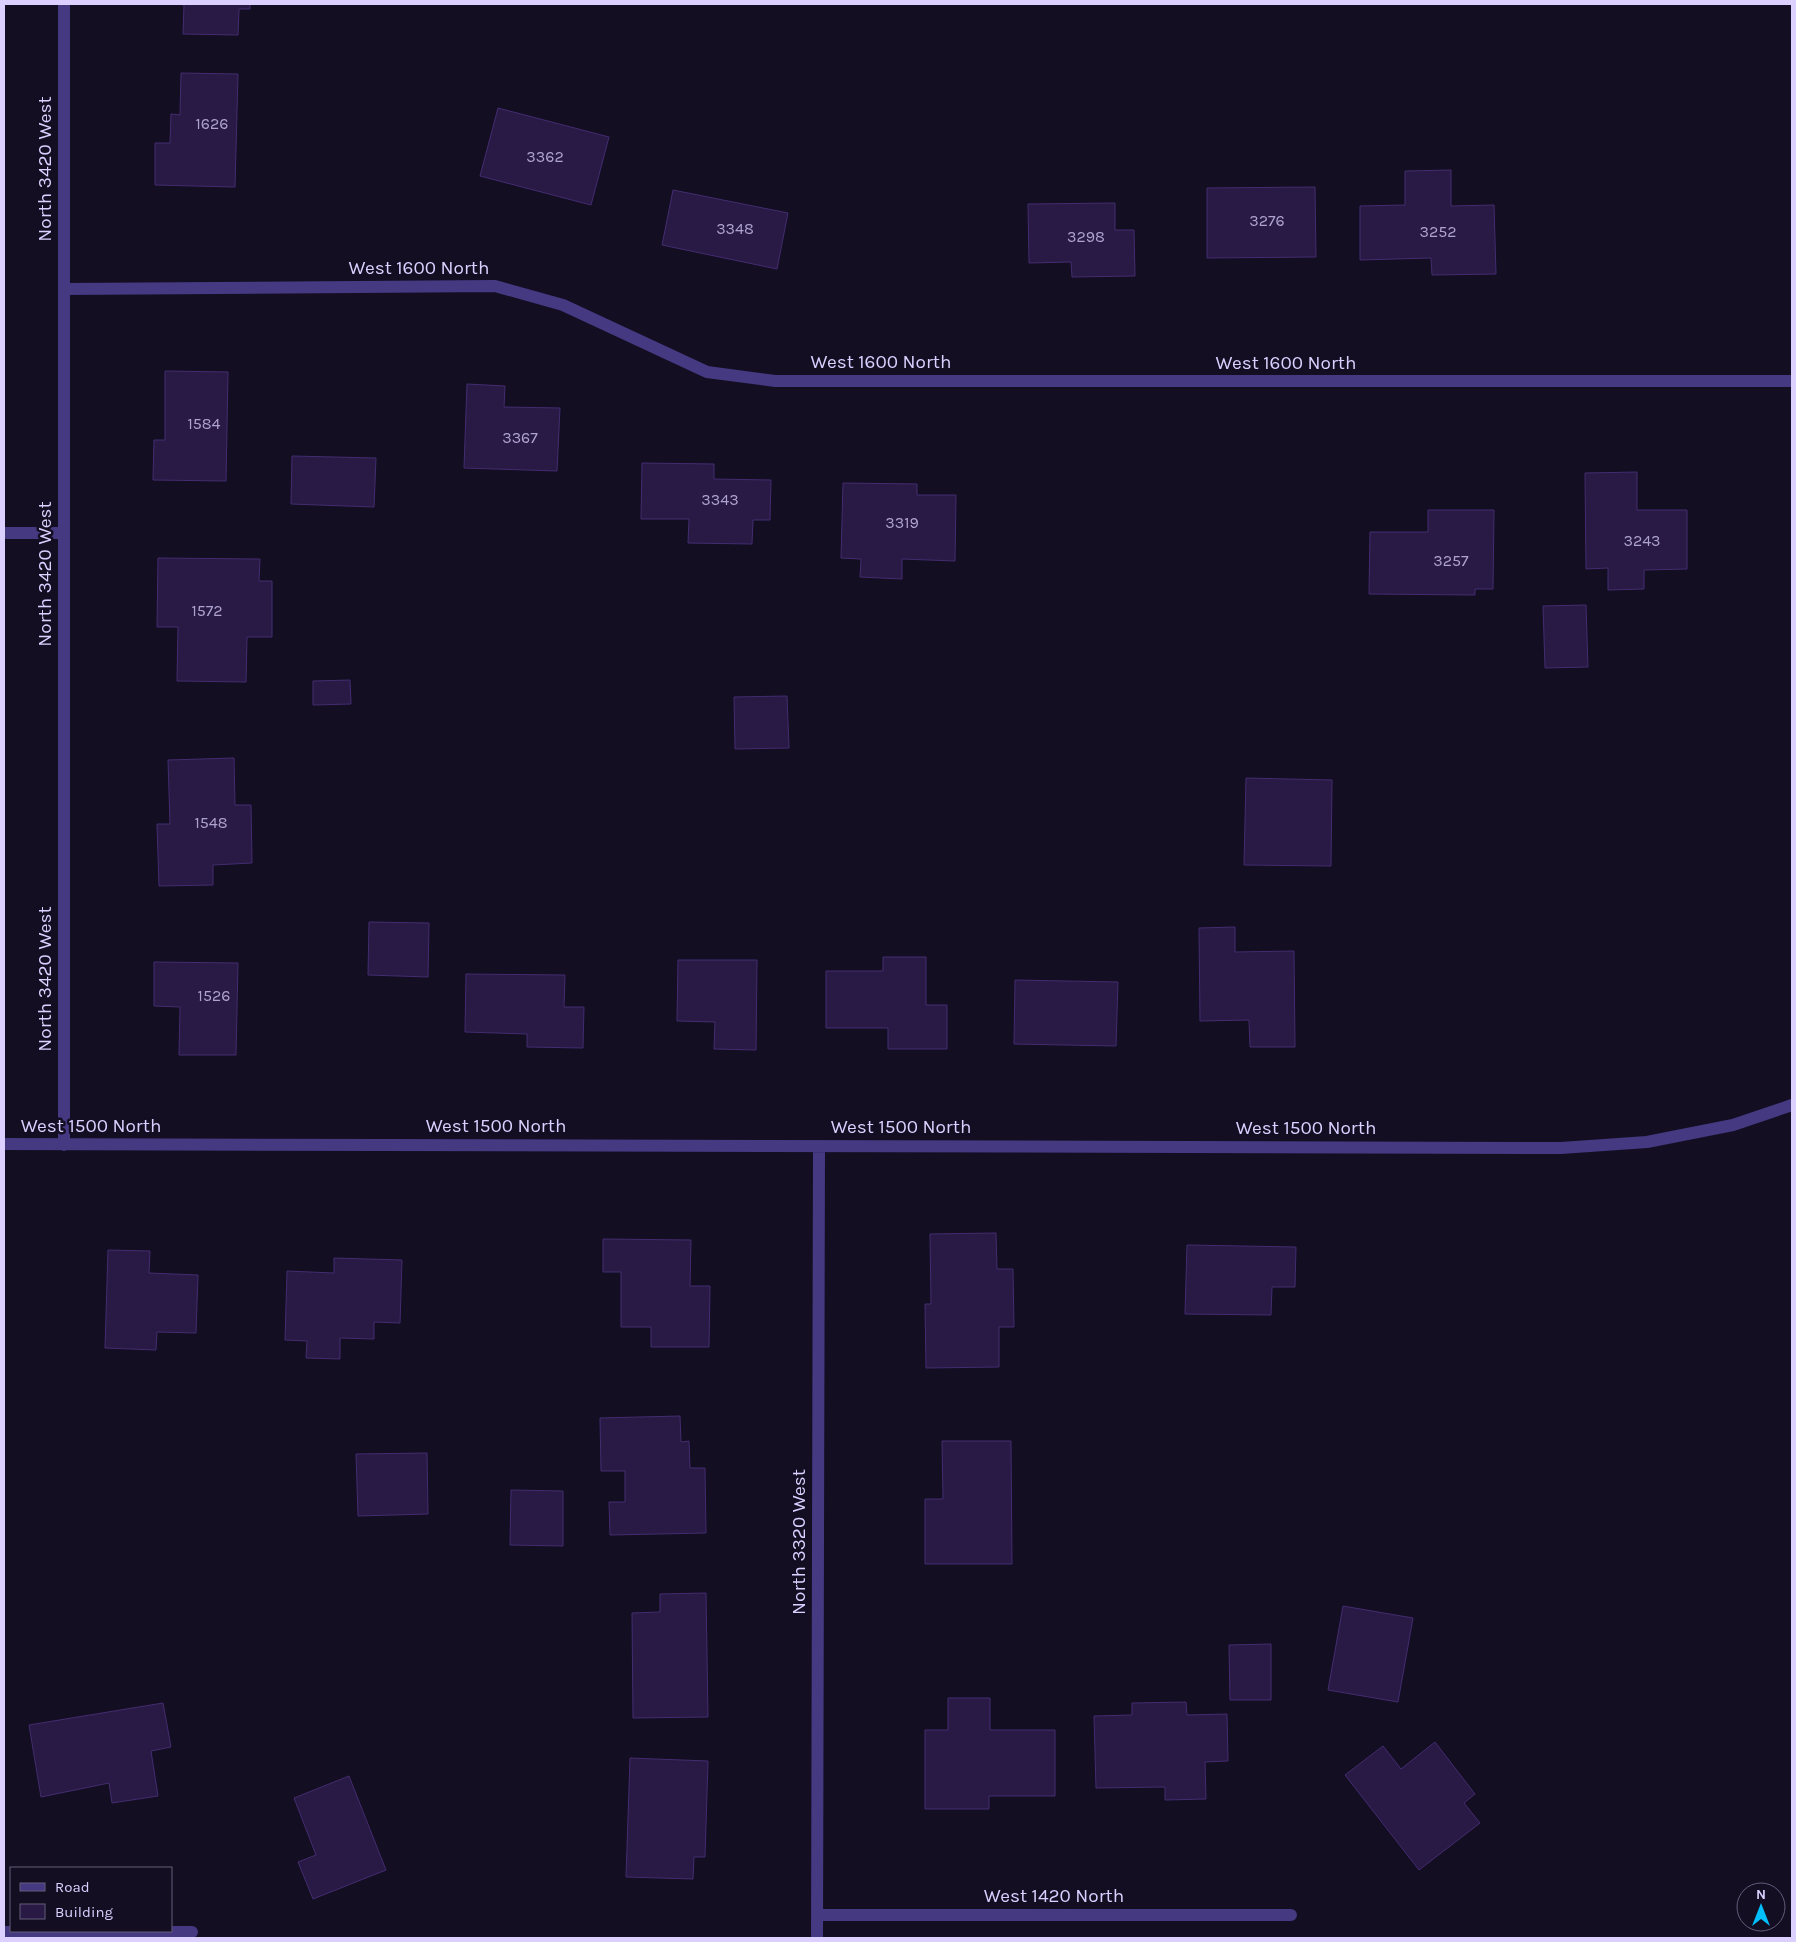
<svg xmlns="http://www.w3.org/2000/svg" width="1796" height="1942" viewBox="0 0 1796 1942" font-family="Karla,sans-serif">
<rect width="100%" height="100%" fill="#140e23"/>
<path fill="#281a44" stroke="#432c70" d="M 177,4 L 250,4 L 250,9 L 239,9 L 238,35 L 183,34 L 184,5 Z
M 181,73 L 238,74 L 235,187 L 155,185 L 155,143 L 170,143 L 171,114 L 180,115 Z
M 498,108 L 609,137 L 591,205 L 480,176 Z
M 1451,170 L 1451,206 L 1494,205 L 1496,274 L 1432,275 L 1431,258 L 1360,260 L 1360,206 L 1405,205 L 1405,171 Z
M 1315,187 L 1316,257 L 1207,258 L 1207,188 Z
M 673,190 L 788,213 L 777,269 L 662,245 Z
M 1115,203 L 1115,230 L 1134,230 L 1135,276 L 1072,277 L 1071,262 L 1029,263 L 1028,204 Z
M 165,371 L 228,372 L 226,481 L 153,480 L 154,440 L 165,440 Z
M 467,384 L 505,386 L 504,407 L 560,408 L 557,471 L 464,468 Z
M 292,456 L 376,458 L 374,507 L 291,504 Z
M 642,463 L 714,464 L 714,479 L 771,480 L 770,520 L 753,520 L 752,544 L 688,543 L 689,519 L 641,519 Z
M 1637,472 L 1637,510 L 1687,510 L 1687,569 L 1644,570 L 1644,589 L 1608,590 L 1608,568 L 1586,569 L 1585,473 Z
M 843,483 L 917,484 L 917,495 L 956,495 L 955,561 L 902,559 L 902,579 L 860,577 L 861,559 L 841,558 Z
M 1428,510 L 1494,510 L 1493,589 L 1475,589 L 1475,595 L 1369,594 L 1370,532 L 1428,532 Z
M 158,558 L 260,559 L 259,581 L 272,581 L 272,637 L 247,637 L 246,682 L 177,681 L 178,627 L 157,627 Z
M 1586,605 L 1588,667 L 1545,668 L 1543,606 Z
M 350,680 L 351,704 L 313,705 L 313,681 Z
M 787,696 L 789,748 L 735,749 L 734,697 Z
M 234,758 L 235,805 L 251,805 L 252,863 L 213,865 L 213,885 L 159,886 L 157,824 L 170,824 L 168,760 Z
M 1246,778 L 1332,780 L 1331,866 L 1244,865 Z
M 369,922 L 429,923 L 428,977 L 368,975 Z
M 1235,927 L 1235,952 L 1294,951 L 1295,1047 L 1250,1047 L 1249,1020 L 1200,1021 L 1199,928 Z
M 883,957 L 926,957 L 926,1005 L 947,1005 L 947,1049 L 888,1049 L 888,1028 L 826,1028 L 826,971 L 883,971 Z
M 678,960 L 757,960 L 756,1050 L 714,1049 L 715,1022 L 677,1021 Z
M 154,962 L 238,963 L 236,1055 L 179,1055 L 180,1007 L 154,1006 Z
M 466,974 L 565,975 L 564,1007 L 584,1007 L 583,1048 L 527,1047 L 527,1034 L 465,1032 Z
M 1015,980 L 1118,982 L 1116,1046 L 1014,1044 Z
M 996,1233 L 997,1269 L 1013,1269 L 1014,1327 L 999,1327 L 999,1367 L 926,1368 L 925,1304 L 931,1304 L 930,1234 Z
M 603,1239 L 691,1240 L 690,1286 L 710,1286 L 709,1347 L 651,1347 L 651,1327 L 621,1327 L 621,1272 L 603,1272 Z
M 1187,1245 L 1296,1247 L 1295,1287 L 1272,1287 L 1271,1315 L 1185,1314 Z
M 108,1250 L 150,1251 L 149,1273 L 198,1275 L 196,1333 L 157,1332 L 156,1350 L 105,1348 Z
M 334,1258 L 402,1260 L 400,1323 L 374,1322 L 374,1339 L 340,1338 L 340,1359 L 306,1358 L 307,1341 L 285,1340 L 287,1271 L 334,1273 Z
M 680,1416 L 681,1442 L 689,1441 L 690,1468 L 705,1468 L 706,1533 L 610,1535 L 609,1502 L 625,1502 L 625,1471 L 601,1471 L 600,1418 Z
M 942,1441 L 1011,1441 L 1012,1564 L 925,1564 L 925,1499 L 943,1499 Z
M 427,1453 L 428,1514 L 358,1516 L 356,1454 Z
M 511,1490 L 563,1491 L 563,1546 L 510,1545 Z
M 706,1593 L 708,1717 L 633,1718 L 632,1613 L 660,1612 L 660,1594 Z
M 1343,1606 L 1413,1618 L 1398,1702 L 1328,1690 Z
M 1271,1644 L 1271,1700 L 1230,1700 L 1229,1645 Z
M 948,1698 L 990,1698 L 990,1730 L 1055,1730 L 1055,1796 L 989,1796 L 989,1809 L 925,1809 L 925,1730 L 948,1730 Z
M 1186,1702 L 1187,1715 L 1227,1714 L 1228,1761 L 1205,1762 L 1206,1799 L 1165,1800 L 1165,1787 L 1096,1788 L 1094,1716 L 1132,1715 L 1132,1703 Z
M 163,1703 L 171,1747 L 151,1751 L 158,1796 L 112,1803 L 109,1783 L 41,1797 L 29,1725 Z
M 1435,1742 L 1475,1794 L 1464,1803 L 1480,1823 L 1419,1870 L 1345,1775 L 1383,1746 L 1401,1769 Z
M 630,1758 L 708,1761 L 705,1857 L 694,1857 L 693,1879 L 626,1877 Z
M 349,1776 L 386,1870 L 313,1899 L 298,1862 L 316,1855 L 294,1798 Z"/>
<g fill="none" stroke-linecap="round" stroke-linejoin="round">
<path stroke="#453982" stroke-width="12" d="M 64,289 L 495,286 L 563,305 L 707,372 L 775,381 L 1792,381
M 4,533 L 64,533
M 4,1144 L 1561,1148 L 1647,1142 L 1733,1125 L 1792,1105
M 64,1145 L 64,4
M 817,1915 L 1291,1915
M 4,1932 L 192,1932
M 817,1938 L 819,1146"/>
</g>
<g text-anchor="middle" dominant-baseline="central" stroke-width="5" stroke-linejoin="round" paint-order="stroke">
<g font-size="16" fill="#aea2d0">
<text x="212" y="123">1626</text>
<text x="545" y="156">3362</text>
<text x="1267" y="220">3276</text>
<text x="735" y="228">3348</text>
<text x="1438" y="231">3252</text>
<text x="1086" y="236">3298</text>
<text x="204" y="423">1584</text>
<text x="520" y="437">3367</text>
<text x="720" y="499">3343</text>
<text x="902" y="522">3319</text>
<text x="1642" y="540">3243</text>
<text x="1451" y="560">3257</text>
<text x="207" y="610">1572</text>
<text x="211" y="822">1548</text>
<text x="214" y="995">1526</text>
</g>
<g font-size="19" fill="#dbd0ff" stroke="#140e23">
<text transform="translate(45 169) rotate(-90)">North 3420 West</text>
<text x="419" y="268">West 1600 North</text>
<text x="881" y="362">West 1600 North</text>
<text x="1286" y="363">West 1600 North</text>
<text transform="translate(45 574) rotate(-90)">North 3420 West</text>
<text transform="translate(45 979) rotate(-90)">North 3420 West</text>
<text x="91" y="1126">West 1500 North</text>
<text x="496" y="1126">West 1500 North</text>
<text x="901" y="1127">West 1500 North</text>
<text x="1306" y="1128">West 1500 North</text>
<text transform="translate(799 1542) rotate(-90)">North 3320 West</text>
<text x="1054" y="1896">West 1420 North</text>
</g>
</g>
<rect width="1796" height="1942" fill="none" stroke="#dbd0ff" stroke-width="10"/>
<rect x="10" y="1867" width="162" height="65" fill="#140e23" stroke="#645c7b"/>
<rect x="20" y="1883" width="25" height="8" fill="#453982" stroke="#645c7b"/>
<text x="55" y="1892" font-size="15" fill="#dbd0ff">Road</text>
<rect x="20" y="1904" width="25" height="15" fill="#281a44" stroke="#645c7b"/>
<text x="55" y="1917" font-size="15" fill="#dbd0ff">Building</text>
<g transform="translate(1761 1907)"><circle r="24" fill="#140e23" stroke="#645c7b"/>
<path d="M0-4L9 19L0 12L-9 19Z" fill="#00bffb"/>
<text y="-8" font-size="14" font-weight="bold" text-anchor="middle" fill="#dbd0ff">N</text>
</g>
</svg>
